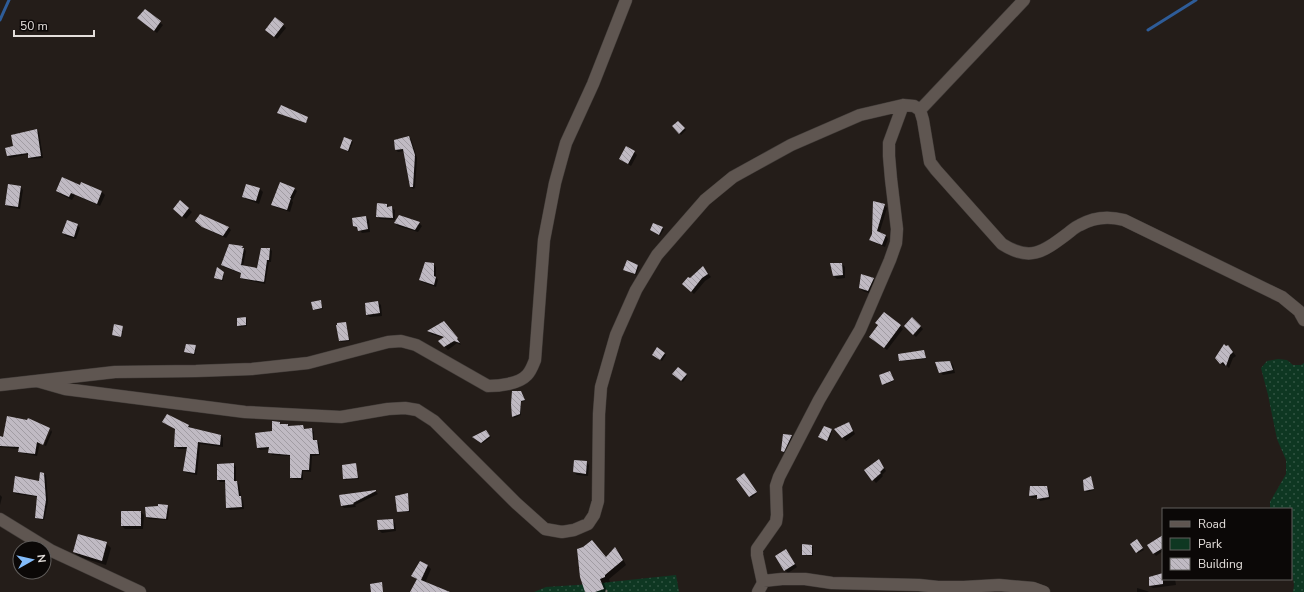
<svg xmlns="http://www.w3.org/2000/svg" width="1304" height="592" viewBox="0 0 1304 592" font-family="'Nunito Sans',sans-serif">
<defs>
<pattern id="green-dots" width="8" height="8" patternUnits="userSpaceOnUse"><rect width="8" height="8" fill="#0e3722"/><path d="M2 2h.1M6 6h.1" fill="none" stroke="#315442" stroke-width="1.8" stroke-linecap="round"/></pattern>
<pattern id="building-back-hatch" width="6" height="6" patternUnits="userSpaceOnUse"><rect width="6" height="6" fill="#c0bac3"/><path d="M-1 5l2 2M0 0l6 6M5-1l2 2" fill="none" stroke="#a19ca3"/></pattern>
</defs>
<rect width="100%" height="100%" fill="#241d19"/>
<path fill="url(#green-dots)" d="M 1278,359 L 1287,360 L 1293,365 L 1301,365 L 1304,363 L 1304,592 L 1293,592 L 1294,585 L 1291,565 L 1291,509 L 1270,509 L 1270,502 L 1286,474 L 1286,460 L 1277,439 L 1268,395 L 1261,368 L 1267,361 Z
M 676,575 L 679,592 L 534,592 L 546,587 L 591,584 Z"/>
<path fill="#0007" d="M 145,10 L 163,25 L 157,33 L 141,21 Z
M 283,25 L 286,28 L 277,39 L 269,32 Z
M 678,122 L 686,130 L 681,135 L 673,126 Z
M 37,130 L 39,132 L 43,158 L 31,159 L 29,157 L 29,154 L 10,158 L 8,156 L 15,147 Z
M 409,137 L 411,139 L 417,158 L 415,188 L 413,189 L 410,186 L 404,151 L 398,152 L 396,150 Z
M 351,141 L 353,142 L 349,152 L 341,148 Z
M 634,152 L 637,155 L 631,166 L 620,159 Z
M 82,183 L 102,192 L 105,195 L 100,206 L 75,195 L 72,200 L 60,194 L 57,191 L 80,186 Z
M 20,187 L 23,190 L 20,209 L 9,207 L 6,204 Z
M 260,189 L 263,192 L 259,204 L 246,199 L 243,196 Z
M 294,189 L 297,191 L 292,201 L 293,202 L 290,212 L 275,207 L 273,204 Z
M 181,202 L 192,212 L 186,219 L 177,212 Z
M 387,205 L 395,210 L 395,220 L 380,219 L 377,216 Z
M 884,205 L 887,208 L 879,234 L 886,236 L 888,239 L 885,247 L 873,242 L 870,240 Z
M 201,215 L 229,228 L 231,230 L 226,238 L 206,229 Z
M 366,217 L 369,220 L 370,232 L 362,233 L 359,229 L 354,226 Z
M 395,223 L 419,223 L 422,226 L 418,232 L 398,226 Z
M 77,225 L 80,228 L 76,239 L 66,236 L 63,233 Z
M 662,228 L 664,229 L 660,236 L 651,230 Z
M 242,247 L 246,251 L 243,266 L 258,269 L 270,249 L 272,251 L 271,262 L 269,262 L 265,284 L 243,279 L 241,277 L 242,274 L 224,267 L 222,265 Z
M 433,264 L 436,267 L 436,277 L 438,280 L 436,287 L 422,282 L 420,280 Z
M 842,264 L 845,267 L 845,278 L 837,279 L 834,276 Z
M 638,265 L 639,267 L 636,275 L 626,271 Z
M 706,271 L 711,277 L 705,281 L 694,294 L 687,287 L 690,279 Z
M 223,273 L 224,274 L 223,281 L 215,278 Z
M 873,279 L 876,282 L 871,294 L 863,291 L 860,288 Z
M 321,302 L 323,309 L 315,310 L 314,309 Z
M 378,302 L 381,305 L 382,316 L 370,317 L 367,315 Z
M 245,318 L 247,319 L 247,326 L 240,327 L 238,325 Z
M 912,319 L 923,329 L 916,337 L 905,326 Z
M 345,323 L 350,341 L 341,342 L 337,326 Z
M 447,325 L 460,342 L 459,342 L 461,345 L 457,343 L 448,350 L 445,347 L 444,338 L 431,334 L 429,331 Z
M 900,326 L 903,329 L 887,350 L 873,340 Z
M 122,327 L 123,328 L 122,337 L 114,336 L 113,335 Z
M 195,346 L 196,347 L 195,355 L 185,352 Z
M 657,349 L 666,355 L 662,361 L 654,356 Z
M 1231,349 L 1236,356 L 1233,358 L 1229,368 L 1226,365 L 1224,366 L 1221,363 Z
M 923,351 L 926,359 L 901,361 L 900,360 Z
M 950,362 L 953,365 L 955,373 L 943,375 L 940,372 Z
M 678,368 L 687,376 L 683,382 L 674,376 Z
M 890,373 L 894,381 L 884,385 L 883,384 Z
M 522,393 L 525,401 L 521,402 L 521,415 L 514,418 L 513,416 Z
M 167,415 L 189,426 L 191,428 L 221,436 L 223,438 L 223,447 L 200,444 L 197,475 L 187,473 L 184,471 L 187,449 L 178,449 L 175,446 L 176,430 L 163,422 Z
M 8,417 L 42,445 L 40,443 L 37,456 L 21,453 L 19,451 L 19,449 L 0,447 L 0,437 L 4,438 Z
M 280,423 L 282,425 L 288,425 L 290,427 L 303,426 L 305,430 L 312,429 L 314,432 L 314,441 L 317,441 L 319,443 L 320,455 L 312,456 L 311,472 L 303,471 L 303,480 L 293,479 L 291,477 L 291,456 L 272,455 L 270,452 L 270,449 L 260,450 L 258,448 L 273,432 Z
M 848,423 L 851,426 L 855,434 L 846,441 L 836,430 Z
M 51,430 L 52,432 L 46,446 L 44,445 Z
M 831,430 L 832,431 L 829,441 L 821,438 Z
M 486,431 L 491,437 L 483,443 L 474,437 Z
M 791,436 L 794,439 L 785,454 L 782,451 Z
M 879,460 L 886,471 L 882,475 L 883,476 L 876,483 L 865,470 Z
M 586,462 L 589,465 L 588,476 L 577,475 L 574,472 Z
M 234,464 L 236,467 L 236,482 L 239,484 L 241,497 L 243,500 L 244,509 L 230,510 L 227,507 L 226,482 L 220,482 L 218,480 Z
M 355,465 L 359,479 L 345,480 L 344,478 Z
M 44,474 L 46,475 L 48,502 L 44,520 L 37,519 L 36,517 L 38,497 L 16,494 L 14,492 L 40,482 Z
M 745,476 L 757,493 L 751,498 L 738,479 Z
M 1091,478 L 1094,490 L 1087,492 L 1085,491 Z
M 1030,487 L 1046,487 L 1049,489 L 1050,499 L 1040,501 L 1038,497 L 1032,498 L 1030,496 Z
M 375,491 L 378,494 L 355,505 L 356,507 L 344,508 L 342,506 Z
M 407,494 L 408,495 L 410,512 L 399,512 L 398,511 Z
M 0,495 L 2,497 L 0,505 Z
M 167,506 L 169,508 L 168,520 L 149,519 L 147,517 Z
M 141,512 L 144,515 L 143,529 L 125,529 L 122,526 Z
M 392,520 L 395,523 L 396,531 L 382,533 L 379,530 Z
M 1163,536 L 1163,551 L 1156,556 L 1148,546 Z
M 1138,542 L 1144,550 L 1138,553 L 1131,544 Z
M 106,543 L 111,548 L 106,565 L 79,557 L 74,552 Z
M 812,546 L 813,547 L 813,556 L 804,555 L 803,554 Z
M 615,549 L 620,553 L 626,565 L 609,579 L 610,582 L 604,583 L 607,592 L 586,592 L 606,558 Z
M 786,550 L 797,567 L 788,573 L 785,570 Z
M 428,566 L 431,569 L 425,583 L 443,592 L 411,592 L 418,580 L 413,576 Z
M 1157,574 L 1163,574 L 1163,579 L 1175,579 L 1176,585 L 1153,588 L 1150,586 Z
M 1137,588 L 1147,591 L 1149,592 L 1137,592 Z"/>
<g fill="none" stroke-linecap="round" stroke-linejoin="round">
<path stroke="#2e5c98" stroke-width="3" d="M 0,20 L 9,0
M 1148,30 L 1196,0"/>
</g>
<path fill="url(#building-back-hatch)" d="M 145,9 L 161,21 L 154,31 L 137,18 Z
M 275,17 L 284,24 L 274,37 L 265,30 Z
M 281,105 L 308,117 L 306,123 L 277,113 Z
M 678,121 L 685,128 L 679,134 L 672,126 Z
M 37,129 L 41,156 L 28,158 L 28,153 L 7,156 L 5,148 L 13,146 L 11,135 Z
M 409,136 L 415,155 L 413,187 L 410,187 L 403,149 L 395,150 L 394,140 Z
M 344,137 L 352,140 L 348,151 L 340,148 Z
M 626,146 L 635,151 L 628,164 L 619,159 Z
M 62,177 L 80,185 L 81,182 L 102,191 L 97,204 L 71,193 L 69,197 L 56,191 Z
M 280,182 L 295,188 L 290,198 L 291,198 L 287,210 L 271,205 Z
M 8,184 L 21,186 L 18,207 L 5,205 Z
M 246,184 L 260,188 L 256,201 L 242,197 Z
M 180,200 L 189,208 L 182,217 L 173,209 Z
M 873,201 L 885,204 L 877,231 L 886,235 L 882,245 L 869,240 L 872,234 Z
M 377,203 L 387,204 L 387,207 L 392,206 L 393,218 L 376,217 Z
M 200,214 L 229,227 L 223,236 L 202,227 L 195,221 Z
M 399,215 L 420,222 L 415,230 L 394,223 Z
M 366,216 L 368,229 L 358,231 L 357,227 L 353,226 L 352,218 Z
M 67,220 L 78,224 L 74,237 L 62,233 Z
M 653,223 L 663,227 L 659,235 L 650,230 Z
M 229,244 L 243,246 L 242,248 L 244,248 L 241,265 L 257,268 L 261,248 L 270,248 L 269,260 L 267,260 L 264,282 L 240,278 L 241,273 L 221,265 Z
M 627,260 L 638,265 L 635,274 L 623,270 Z
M 425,262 L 434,263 L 434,276 L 436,277 L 434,285 L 419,280 Z
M 830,263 L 842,263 L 843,275 L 833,276 Z
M 703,266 L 708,274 L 702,278 L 691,292 L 682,284 L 688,277 L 690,278 Z
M 217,267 L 224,272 L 222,280 L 214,278 Z
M 861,274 L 874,278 L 868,291 L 859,288 Z
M 321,300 L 322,308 L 313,310 L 311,302 Z
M 378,301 L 380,313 L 366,315 L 365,303 Z
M 884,312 L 901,325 L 884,348 L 869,337 L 878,325 L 875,323 Z
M 246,317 L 246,325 L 237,326 L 237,318 Z
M 912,317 L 921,326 L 913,335 L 904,326 Z
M 444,321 L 458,338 L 457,339 L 460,343 L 454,341 L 444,347 L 438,341 L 444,337 L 427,331 Z
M 346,322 L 349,340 L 339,341 L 336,325 L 337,325 L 337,323 Z
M 114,324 L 123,326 L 121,337 L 112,335 Z
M 186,344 L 196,345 L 194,354 L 184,352 Z
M 1224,344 L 1226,346 L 1228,345 L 1233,352 L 1230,355 L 1226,366 L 1223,362 L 1220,364 L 1215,358 Z
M 657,347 L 665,353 L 660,360 L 652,355 Z
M 924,350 L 926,358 L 899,361 L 898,354 Z
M 950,361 L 953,370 L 939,373 L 935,362 Z
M 678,367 L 687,374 L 681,381 L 672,374 Z
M 890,371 L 894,380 L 882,385 L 879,375 Z
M 512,391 L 521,391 L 525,400 L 521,401 L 520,414 L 512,417 L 511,404 Z
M 167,414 L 189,425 L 188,427 L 221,435 L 220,445 L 198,442 L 195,473 L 183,471 L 187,447 L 174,447 L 175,429 L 162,422 Z
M 7,416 L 27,420 L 28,418 L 50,428 L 43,445 L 37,442 L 35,454 L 18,452 L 19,447 L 0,446 L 0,436 L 3,437 Z
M 272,421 L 280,422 L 280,424 L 288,424 L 288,426 L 303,425 L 304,429 L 312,428 L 313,440 L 317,440 L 319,454 L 310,454 L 309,470 L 302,470 L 301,478 L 290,478 L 290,455 L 268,453 L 269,447 L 257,448 L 255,433 L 272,431 Z
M 849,422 L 853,431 L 842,438 L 834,429 Z
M 824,426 L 832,429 L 827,441 L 818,437 Z
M 486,430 L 490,436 L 481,443 L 472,437 Z
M 783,434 L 792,435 L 784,452 L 781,451 Z
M 879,459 L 884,468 L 880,472 L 881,473 L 872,481 L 864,470 Z
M 574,460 L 587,461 L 586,474 L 573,472 Z
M 234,463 L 234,481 L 237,481 L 239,496 L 241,496 L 242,507 L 226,508 L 225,480 L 217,480 L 217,464 Z
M 356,463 L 358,478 L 343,479 L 342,465 Z
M 40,472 L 44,473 L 46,500 L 43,519 L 35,518 L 37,496 L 13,492 L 15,476 L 39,481 Z
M 744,473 L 757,492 L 749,497 L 736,479 Z
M 1091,476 L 1094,489 L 1084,491 L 1083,480 Z
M 1030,486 L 1047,486 L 1049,497 L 1037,499 L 1037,495 L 1029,496 Z
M 376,490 L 376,491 L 353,503 L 354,504 L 341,506 L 339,495 Z
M 408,493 L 409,511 L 397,512 L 395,496 Z
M 158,504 L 168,505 L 166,519 L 146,517 L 145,507 L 158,506 Z
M 121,511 L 141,511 L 141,526 L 121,526 Z
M 393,519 L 394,529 L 378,530 L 377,520 Z
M 78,534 L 107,542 L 102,561 L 73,552 Z
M 1163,535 L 1163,548 L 1153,554 L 1147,545 Z
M 1137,539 L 1143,548 L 1136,553 L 1130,544 Z
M 592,540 L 606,557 L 615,547 L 623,560 L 605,575 L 605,577 L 600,579 L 604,589 L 595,592 L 585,592 L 580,577 L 577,549 L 583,547 Z
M 802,544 L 812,545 L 812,555 L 802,555 Z
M 786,549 L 795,564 L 784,571 L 775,556 Z
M 420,561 L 428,565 L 421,580 L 450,592 L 410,592 L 417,579 L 411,576 Z
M 1163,573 L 1163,584 L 1149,586 L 1149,577 Z
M 382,582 L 383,592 L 371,592 L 370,584 Z"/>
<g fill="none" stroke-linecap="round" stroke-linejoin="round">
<defs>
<path id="minor" d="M 920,110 L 1024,0
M 37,381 L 65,389 L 245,412 L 341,417 L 388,409 L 405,408 L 417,410 L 434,421 L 516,503 L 545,529 L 562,532 L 574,530 L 588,524 L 594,515 L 598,501 L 599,414 L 601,387 L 616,335 L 636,290 L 657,255 L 705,200 L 733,177 L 791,145 L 860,115 L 903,105 L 914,106 L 920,110 L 923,120 L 930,162 L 936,170 L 1002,244 C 1030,262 1043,252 1067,234 C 1071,231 1075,227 1080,225 C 1094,217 1109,216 1124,220 L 1282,297 L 1299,311 L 1304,320
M 0,385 L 115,372 L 196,371 L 252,369 L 308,363 L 388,342 L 401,341 L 416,345 L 488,386 C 499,386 519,384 527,375 C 531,371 533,365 535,360 L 544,240 L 555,183 L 566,143 L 593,84 L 626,0
M 0,519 L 52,551 L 140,592
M 763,581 L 782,579 L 805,579 L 832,583 L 919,585 L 938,587 L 964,587 L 999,585 L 1033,588 L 1044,592
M 758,592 L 763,583 L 757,555 L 757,549 L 776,522 L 777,515 L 776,486 L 779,477 L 819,400 L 860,330 L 890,260 L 896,243 L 897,229 L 891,179 L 889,156 L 889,143 L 903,105"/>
</defs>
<use href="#minor" stroke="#403b38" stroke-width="13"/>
<path stroke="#76706c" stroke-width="2" stroke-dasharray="2 2" stroke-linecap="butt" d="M 606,592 L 607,590"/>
<use href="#minor" stroke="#5f5651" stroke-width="12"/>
</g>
<rect x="1162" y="508" width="130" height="72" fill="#0b0807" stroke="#615e5c"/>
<rect x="1170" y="521" width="20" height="6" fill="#5f5651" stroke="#615e5c"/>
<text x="1198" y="528" font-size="12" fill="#e3dedb">Road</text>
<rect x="1170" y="538" width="20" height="12" fill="#0e3722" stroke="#615e5c"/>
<text x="1198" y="548" font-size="12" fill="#e3dedb">Park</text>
<rect x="1170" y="558" width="20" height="12" fill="url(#building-back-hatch)" stroke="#615e5c"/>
<text x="1198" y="568" font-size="12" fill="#e3dedb">Building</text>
<g transform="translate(32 560) rotate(82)"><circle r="19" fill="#0b0807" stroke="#615e5c"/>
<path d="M0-3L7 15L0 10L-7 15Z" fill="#83bcfb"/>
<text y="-6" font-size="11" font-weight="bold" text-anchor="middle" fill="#e3dedb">N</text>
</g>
<path d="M14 30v6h80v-6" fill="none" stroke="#e3dedb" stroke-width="2"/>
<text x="20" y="30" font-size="12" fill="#e3dedb" stroke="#0b0807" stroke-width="3" paint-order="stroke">50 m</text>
</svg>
